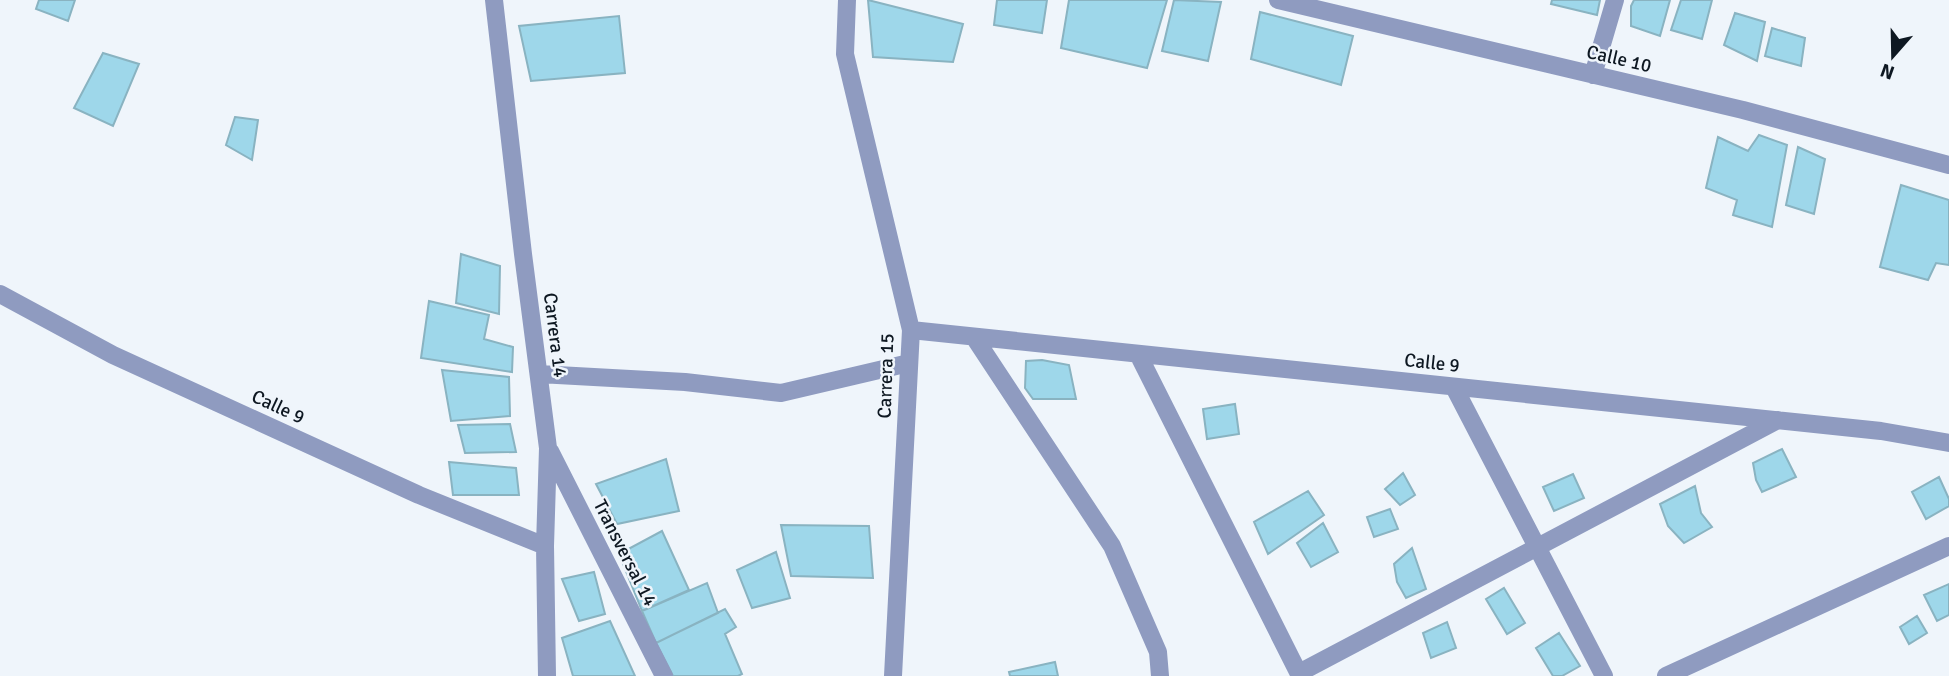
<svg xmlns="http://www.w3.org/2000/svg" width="1949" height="676" viewBox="0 0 1949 676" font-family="Signika,sans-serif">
<rect width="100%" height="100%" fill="#eff5fb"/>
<path fill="#9ed7ea" stroke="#89b3c1" stroke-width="2" d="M 39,0 L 75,0 L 68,21 L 36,9 Z
M 868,0 L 963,24 L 953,62 L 873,57 Z
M 997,0 L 1047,0 L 1042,33 L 994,25 Z
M 1069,0 L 1167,0 L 1147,68 L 1061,48 Z
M 1174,0 L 1221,2 L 1208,61 L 1162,51 Z
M 1552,0 L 1600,0 L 1597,15 L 1551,4 Z
M 1634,0 L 1670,0 L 1660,36 L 1631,26 L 1631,6 Z
M 1681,0 L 1712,0 L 1702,39 L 1671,30 Z
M 1260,12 L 1353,36 L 1341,85 L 1251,59 Z
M 1735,13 L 1765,22 L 1757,61 L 1724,45 Z
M 619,16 L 625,73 L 531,81 L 519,26 Z
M 1772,28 L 1805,38 L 1801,66 L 1765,56 Z
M 103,53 L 139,64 L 113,126 L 74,108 Z
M 235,117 L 258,120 L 252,160 L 226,145 Z
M 1759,135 L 1787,145 L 1772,227 L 1733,215 L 1737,200 L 1706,188 L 1718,137 L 1748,151 Z
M 1798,147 L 1825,159 L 1814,214 L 1786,205 Z
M 1901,185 L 1949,200 L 1949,265 L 1936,263 L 1928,280 L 1880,267 Z
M 461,254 L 500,266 L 499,314 L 456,303 Z
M 429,301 L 489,315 L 484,339 L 513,347 L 512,372 L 421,358 Z
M 1042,360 L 1069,365 L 1076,399 L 1033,399 L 1025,388 L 1026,361 Z
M 442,370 L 509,377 L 510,416 L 451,421 Z
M 1235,404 L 1239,434 L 1207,439 L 1203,409 Z
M 510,424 L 516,452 L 465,453 L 458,425 Z
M 1782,449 L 1796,477 L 1762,492 L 1756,480 L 1753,463 Z
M 666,459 L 679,511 L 617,524 L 596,484 Z
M 449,462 L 516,468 L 519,495 L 453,495 Z
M 1403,473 L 1415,495 L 1400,505 L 1385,489 Z
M 1573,474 L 1584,498 L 1554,511 L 1543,487 Z
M 1939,477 L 1949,499 L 1949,506 L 1926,519 L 1912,492 Z
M 1695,486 L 1701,513 L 1712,527 L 1684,543 L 1668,526 L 1660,504 Z
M 1308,491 L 1324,515 L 1268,554 L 1254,522 Z
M 1390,509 L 1398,529 L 1374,537 L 1367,517 Z
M 1323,523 L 1338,552 L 1311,567 L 1297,543 Z
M 781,525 L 869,526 L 873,578 L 791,576 Z
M 662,531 L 689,590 L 642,611 L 619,554 Z
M 1412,548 L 1426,589 L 1406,598 L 1397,582 L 1394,564 Z
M 776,552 L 790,598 L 752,608 L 737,570 Z
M 594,572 L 605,614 L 579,621 L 562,579 Z
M 707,583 L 718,613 L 656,643 L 642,611 Z
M 1949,584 L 1949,615 L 1937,621 L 1924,595 Z
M 1504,588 L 1525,623 L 1507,634 L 1486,599 Z
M 725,609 L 736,627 L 725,634 L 742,674 L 738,676 L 673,676 L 656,643 Z
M 1917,616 L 1927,633 L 1909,644 L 1900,627 Z
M 610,621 L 635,676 L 573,676 L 562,638 Z
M 1447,622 L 1456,648 L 1431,658 L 1423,633 Z
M 1559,633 L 1580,666 L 1562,676 L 1553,676 L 1536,648 Z
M 1055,662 L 1058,676 L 1010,676 L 1009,672 Z"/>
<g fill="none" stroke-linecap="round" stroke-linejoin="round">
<path stroke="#8f9bc0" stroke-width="18" d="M 494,0 L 523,254 L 548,448 L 545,546 L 547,676
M 847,0 L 845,54 L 911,330 L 893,676
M 1278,0 L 1743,110 L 1949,165
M 1593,75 L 1615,0
M 0,294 L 113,355 L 419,495 L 545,546
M 911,330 L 1881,431 L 1949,443
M 974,337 L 1112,546 L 1158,652 L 1160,676
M 1138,354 L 1300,676
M 539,374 L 685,382 L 781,393 L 909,363
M 1454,387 L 1604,676
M 550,451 L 664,676
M 1299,673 L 1778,420
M 1666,676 L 1949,546"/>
</g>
<g text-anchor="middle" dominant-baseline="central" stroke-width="5" stroke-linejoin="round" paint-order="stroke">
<g font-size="19" fill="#0e1822" stroke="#eff5fb">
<text transform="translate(1619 59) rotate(13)">Calle 10</text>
<text transform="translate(555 335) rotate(83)">Carrera 14</text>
<text transform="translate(1432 363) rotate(6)">Calle 9</text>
<text transform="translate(886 376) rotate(-88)">Carrera 15</text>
<text transform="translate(278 407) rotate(25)">Calle 9</text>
<text transform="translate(625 553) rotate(63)">Transversal 14</text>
</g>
</g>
<g transform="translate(1893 56) rotate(200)" stroke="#eff5fb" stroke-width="5" paint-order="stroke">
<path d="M0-5L12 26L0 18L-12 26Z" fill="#0e1822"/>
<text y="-10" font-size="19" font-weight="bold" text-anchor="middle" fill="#0e1822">N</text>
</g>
</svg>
